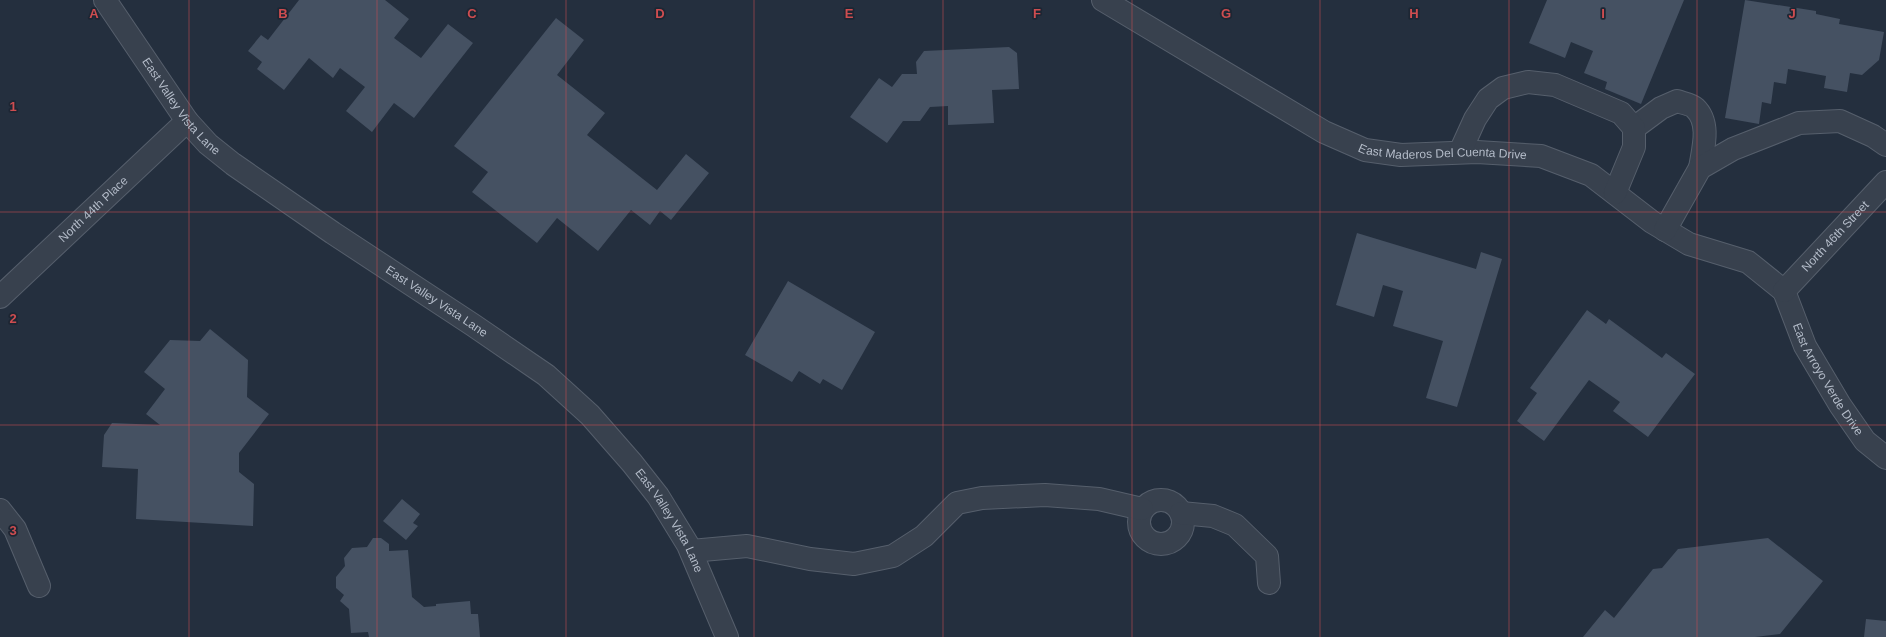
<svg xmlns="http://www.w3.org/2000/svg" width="1886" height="637" viewBox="0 0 1886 637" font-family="Helvetica,sans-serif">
<rect width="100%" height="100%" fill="#242f3e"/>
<path fill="#455162" d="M 299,0 L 385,0 L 409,19 L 394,38 L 421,58 L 448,24 L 473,43 L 414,118 L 394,103 L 372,132 L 346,111 L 365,87 L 340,68 L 333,78 L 309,58 L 284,90 L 257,69 L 262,62 L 248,51 L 261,35 L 268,40 Z
M 1547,0 L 1684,0 L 1641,104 L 1605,89 L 1607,82 L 1584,73 L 1593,51 L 1571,42 L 1565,58 L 1529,43 Z
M 1745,0 L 1816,11 L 1816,14 L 1840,19 L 1839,24 L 1884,32 L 1879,60 L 1862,75 L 1850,73 L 1847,92 L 1824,88 L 1826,76 L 1788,69 L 1786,84 L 1774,82 L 1771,104 L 1762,102 L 1759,124 L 1725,118 Z
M 556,18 L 584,40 L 557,75 L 605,113 L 587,135 L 657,190 L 686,154 L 709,173 L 671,220 L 660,211 L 650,225 L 631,210 L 598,251 L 557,218 L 537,243 L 472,192 L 488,172 L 454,146 Z
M 1009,47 L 1017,53 L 1019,89 L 992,90 L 994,123 L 948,125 L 948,106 L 930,107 L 920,121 L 903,121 L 887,143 L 850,117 L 879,78 L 892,87 L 902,74 L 917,74 L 916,62 L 924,51 Z
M 1357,233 L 1476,269 L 1481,252 L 1502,259 L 1457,407 L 1426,398 L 1443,341 L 1393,326 L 1403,291 L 1383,285 L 1374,317 L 1336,305 Z
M 788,281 L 875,332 L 842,390 L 823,379 L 820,384 L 799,371 L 792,382 L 745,355 Z
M 1587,310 L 1606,324 L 1609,319 L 1662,358 L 1666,353 L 1695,374 L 1648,437 L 1613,411 L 1620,402 L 1589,380 L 1544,441 L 1517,421 L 1537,393 L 1530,388 Z
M 210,329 L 248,360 L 247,397 L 269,414 L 239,453 L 239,472 L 254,484 L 253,526 L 136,519 L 138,469 L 102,467 L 104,435 L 112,423 L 160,425 L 146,414 L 165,389 L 144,372 L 170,340 L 200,341 Z
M 402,499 L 420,514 L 413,523 L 418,526 L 406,540 L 383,521 Z
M 373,538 L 381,538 L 389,544 L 389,551 L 408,550 L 412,597 L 424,607 L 436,606 L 436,604 L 470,601 L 471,614 L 478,614 L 480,637 L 369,637 L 368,632 L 351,633 L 349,609 L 340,601 L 344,595 L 336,588 L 336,577 L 345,566 L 344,558 L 352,548 L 367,547 Z
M 1768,538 L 1823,581 L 1780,634 L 1755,637 L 1583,637 L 1605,610 L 1614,618 L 1653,569 L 1662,568 L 1678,549 Z
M 1866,619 L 1886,621 L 1886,637 L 1864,637 Z"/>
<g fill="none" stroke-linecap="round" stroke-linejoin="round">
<defs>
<g id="minor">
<path id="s1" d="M 105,0 L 187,121 L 208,144 L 233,164 L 333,233 L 473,325 L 546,375 L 590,415 L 632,463 L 658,496 L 688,545 L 727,637"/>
<path id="s2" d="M 1103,0 L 1324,132 L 1365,150 L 1401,155 L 1477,152 L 1541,156 L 1591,175 L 1652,222 L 1689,244 L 1748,262 L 1784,291"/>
<path d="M 1634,128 L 1661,108 L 1677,101 C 1682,103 1691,104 1695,108 C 1711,123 1703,149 1700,168"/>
<path d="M 1460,152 L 1475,119 L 1488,99 L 1503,88 L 1528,82 L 1555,85 L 1621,113 L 1634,128 L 1634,147 L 1615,193"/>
<path d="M 1665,230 L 1700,168 L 1733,149 L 1799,123 L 1840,121 L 1873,136 L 1886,145"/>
<path id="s3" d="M 1784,291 L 1805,346 L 1840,405 L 1865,441 L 1886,458"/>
<path id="s4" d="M 1784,291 L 1886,182"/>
<path id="s5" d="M 0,297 L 187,121"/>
<circle cx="1161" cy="522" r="22"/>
<path d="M 0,510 L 15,529 L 39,586"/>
<path d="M 1181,513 L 1213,516 L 1235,525 L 1267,556 L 1269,583"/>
<path d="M 691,551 L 747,546 L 810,559 L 854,564 L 893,556 L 924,536 L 957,503 L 982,498 L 1045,495 L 1099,499 L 1142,509"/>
</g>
</defs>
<use href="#minor" stroke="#565f6c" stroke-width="24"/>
<use href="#minor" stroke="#38414e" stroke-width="22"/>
</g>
<path fill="none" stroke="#ce4d50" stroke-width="1" stroke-opacity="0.55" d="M 189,0 L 189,637M 377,0 L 377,637M 566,0 L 566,637M 754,0 L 754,637M 943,0 L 943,637M 1132,0 L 1132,637M 1320,0 L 1320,637M 1509,0 L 1509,637M 1697,0 L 1697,637M 0,212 L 1886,212M 0,425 L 1886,425"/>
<g text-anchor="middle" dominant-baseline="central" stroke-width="3.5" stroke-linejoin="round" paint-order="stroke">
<g font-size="12" fill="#b4bcc9" stroke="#1d2633">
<text stroke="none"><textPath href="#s1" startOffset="131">East Valley Vista Lane</textPath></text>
<text stroke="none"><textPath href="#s2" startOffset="380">East Maderos Del Cuenta Drive</textPath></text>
<text stroke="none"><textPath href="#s5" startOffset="128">North 44th Place</textPath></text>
<text stroke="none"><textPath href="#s4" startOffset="75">North 46th Street</textPath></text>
<text stroke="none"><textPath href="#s1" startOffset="455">East Valley Vista Lane</textPath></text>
<text stroke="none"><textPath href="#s3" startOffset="99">East Arroyo Verde Drive</textPath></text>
<text stroke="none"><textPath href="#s1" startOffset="779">East Valley Vista Lane</textPath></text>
</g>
</g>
<g font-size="13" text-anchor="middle" font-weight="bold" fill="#ce4d50" stroke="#1d2633" stroke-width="3.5" stroke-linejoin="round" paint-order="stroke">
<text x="94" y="18">A</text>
<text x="283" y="18">B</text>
<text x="472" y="18">C</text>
<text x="660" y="18">D</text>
<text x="849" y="18">E</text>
<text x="1037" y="18">F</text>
<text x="1226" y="18">G</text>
<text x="1414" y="18">H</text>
<text x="1603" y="18">I</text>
<text x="1792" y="18">J</text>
<text x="13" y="111">1</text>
<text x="13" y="323">2</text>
<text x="13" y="535">3</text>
</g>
</svg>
